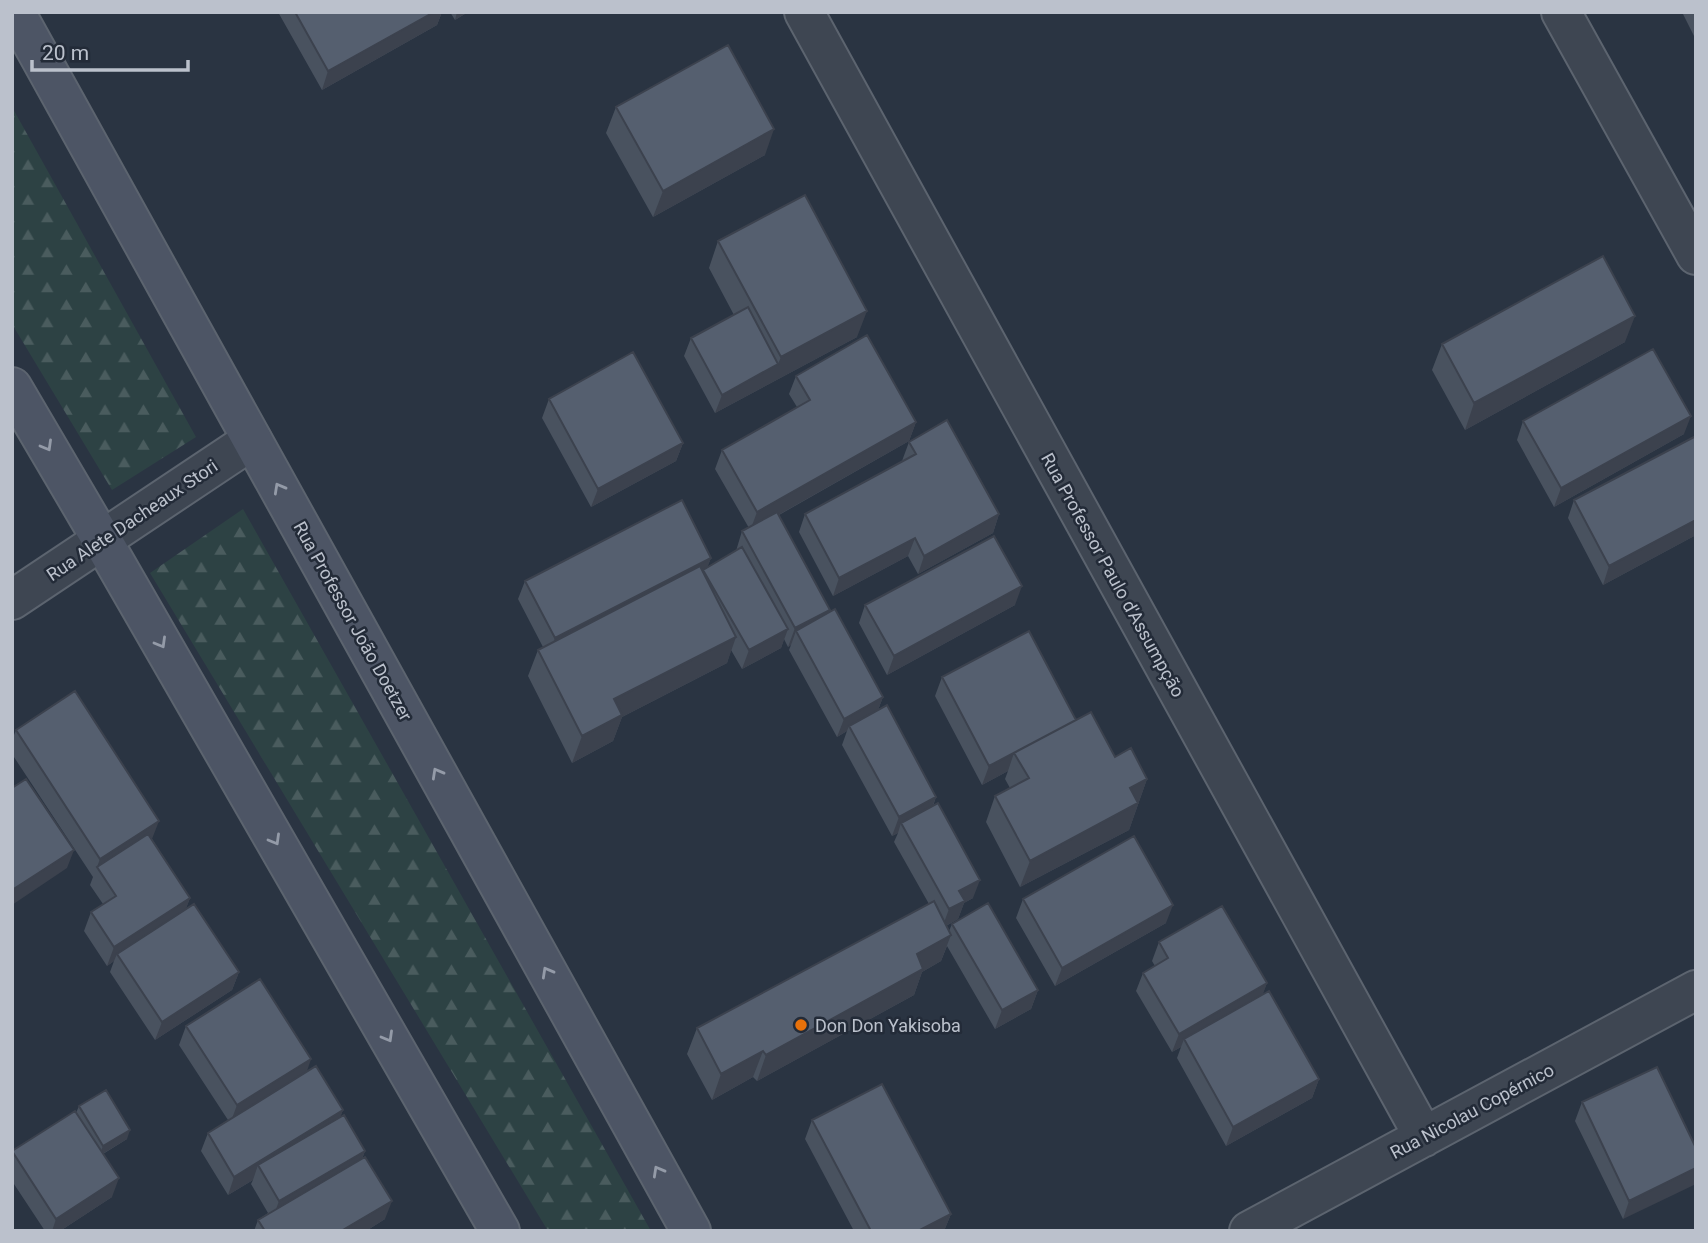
<svg xmlns="http://www.w3.org/2000/svg" width="1708" height="1243" viewBox="0 0 1708 1243" font-family="Roboto,sans-serif">
<defs>
<pattern id="forest-firs" width="22" height="20" patternUnits="userSpaceOnUse" patternTransform="scale(1.75)"><rect width="22" height="20" fill="#2d4244"/><path d="M5 1l3.5 6h-7zM16 11l3.5 6h-7z" fill="#4a5c5e"/></pattern>
</defs>
<rect width="100%" height="100%" fill="#2a3442"/>
<path fill="url(#forest-firs)" d="M 12,107 L 196,437 L 112,490 L 12,324 Z
M 243,509 L 651,1231 L 548,1231 L 150,573 Z"/>
<g fill="none" stroke-linecap="round" stroke-linejoin="round">
<defs>
<path id="minor" d="M 804,12 L 1424,1137
M 1561,12 L 1696,255
M 12,600 L 252,440
M 1249,1231 L 1696,990"/>
<path id="secondary" d="M 15,12 L 691,1231
M 12,387 L 102,540 L 500,1231"/>
</defs>
<use href="#minor" stroke="#5c646f" stroke-width="42"/>
<use href="#secondary" stroke="#5c646f" stroke-width="42"/>
<use href="#minor" stroke="#3e4652" stroke-width="38"/>
<use href="#secondary" stroke="#4d5565" stroke-width="38"/>
</g>
<path fill="#49525f" d="M 278,12 L 442,12 L 437,25 L 322,90 Z
M 450,12 L 468,12 L 455,20 Z
M 1682,12 L 1696,12 L 1696,40 Z
M 616,107 L 765,155 L 653,217 L 606,133 Z
M 718,241 L 857,337 L 715,413 L 684,356 L 691,338 L 734,315 L 709,268 Z
M 1625,342 L 1465,430 L 1432,370 L 1442,344 Z
M 796,376 L 916,422 L 909,441 L 779,515 L 829,613 L 883,697 L 878,710 L 936,797 L 933,806 L 973,898 L 964,903 L 958,919 L 946,926 L 949,931 L 952,924 L 1038,990 L 1031,1009 L 995,1029 L 947,946 L 941,961 L 922,972 L 914,995 L 757,1081 L 753,1077 L 712,1100 L 687,1054 L 697,1028 L 929,904 L 894,842 L 898,833 L 892,836 L 842,745 L 847,731 L 837,737 L 789,650 L 791,645 L 788,647 L 784,639 L 781,648 L 742,669 L 731,650 L 727,663 L 622,717 L 613,741 L 572,763 L 528,676 L 538,650 L 543,647 L 518,599 L 525,581 L 711,558 L 707,567 L 736,551 L 742,531 L 749,528 L 715,469 L 722,450 L 797,407 L 789,394 Z
M 549,399 L 683,443 L 676,461 L 591,507 L 542,418 Z
M 1523,421 L 1684,434 L 1554,507 L 1517,440 Z
M 1696,436 L 1696,535 L 1603,585 L 1568,518 L 1574,500 Z
M 909,442 L 999,514 L 993,533 L 918,574 L 908,556 L 833,596 L 799,532 L 805,514 L 902,461 Z
M 865,605 L 1015,605 L 887,675 L 859,623 Z
M 942,677 L 1076,720 L 1115,757 L 1147,779 L 1129,830 L 1020,887 L 986,822 L 995,796 L 1010,788 L 1005,779 L 1008,771 L 982,785 L 935,696 Z
M 16,730 L 152,839 L 190,898 L 186,908 L 239,972 L 232,990 L 155,1040 L 110,972 L 114,961 L 107,966 L 84,931 L 91,912 L 103,904 L 90,885 L 93,877 L 12,754 L 12,740 Z
M 1023,899 L 1166,923 L 1055,986 L 1016,918 Z
M 1159,942 L 1267,983 L 1262,995 L 1319,1079 L 1312,1098 L 1226,1146 L 1177,1058 L 1181,1047 L 1172,1052 L 1136,991 L 1143,973 L 1155,966 L 1152,961 Z
M 186,1026 L 306,1072 L 343,1110 L 340,1117 L 365,1151 L 362,1159 L 385,1219 L 366,1231 L 254,1231 L 258,1220 L 268,1213 L 251,1184 L 253,1180 L 228,1195 L 201,1151 L 208,1133 L 228,1120 L 179,1045 Z
M 1582,1102 L 1696,1148 L 1623,1219 L 1575,1121 Z
M 79,1106 L 127,1139 L 103,1154 L 112,1197 L 60,1231 L 45,1231 L 12,1181 L 12,1151 L 76,1113 Z
M 812,1120 L 951,1214 L 944,1231 L 854,1231 L 805,1139 Z"/>
<path fill="#3c424e" d="M 434,12 L 442,12 L 437,25 L 322,90 L 328,71 Z
M 457,12 L 468,12 L 455,20 Z
M 774,129 L 765,155 L 653,217 L 663,191 Z
M 867,311 L 857,337 L 715,413 L 722,395 L 778,364 L 781,357 Z
M 1635,316 L 1625,342 L 1465,430 L 1474,403 Z
M 1691,416 L 1684,434 L 1554,507 L 1561,488 Z
M 916,422 L 909,441 L 750,531 L 757,512 Z
M 683,443 L 676,461 L 591,507 L 598,489 Z
M 999,514 L 993,533 L 918,574 L 924,556 Z
M 1696,520 L 1696,535 L 1603,585 L 1609,566 Z
M 915,538 L 908,556 L 833,596 L 839,578 Z
M 711,558 L 705,574 L 548,656 L 555,638 Z
M 1022,586 L 1015,605 L 887,675 L 894,656 Z
M 830,610 L 823,628 L 796,631 L 791,645 L 788,647 L 795,628 Z
M 788,629 L 781,648 L 742,669 L 749,650 Z
M 736,637 L 727,663 L 622,717 L 613,741 L 572,763 L 582,736 L 614,699 Z
M 883,697 L 876,715 L 849,726 L 847,731 L 837,737 L 844,719 Z
M 1014,753 L 1008,771 L 982,785 L 989,766 Z
M 1147,779 L 1129,830 L 1020,887 L 1030,861 L 1130,788 Z
M 936,797 L 929,815 L 901,823 L 898,833 L 892,836 L 899,817 Z
M 159,821 L 152,839 L 101,873 L 97,867 L 100,859 Z
M 74,850 L 67,868 L 12,905 L 12,890 Z
M 980,880 L 973,898 L 964,903 L 958,919 L 942,928 L 949,909 L 959,891 Z
M 190,898 L 183,917 L 117,954 L 114,961 L 107,966 L 114,947 Z
M 1173,905 L 1166,923 L 1055,986 L 1062,968 Z
M 951,935 L 941,961 L 922,972 L 914,995 L 757,1081 L 766,1055 L 917,954 Z
M 239,972 L 232,990 L 155,1040 L 162,1022 Z
M 1267,983 L 1260,1002 L 1184,1039 L 1181,1047 L 1172,1052 L 1179,1034 Z
M 1038,990 L 1031,1009 L 995,1029 L 1002,1010 Z
M 763,1051 L 753,1077 L 712,1100 L 721,1074 Z
M 311,1059 L 305,1077 L 230,1124 L 237,1105 Z
M 1319,1079 L 1312,1098 L 1226,1146 L 1233,1127 Z
M 343,1110 L 336,1129 L 258,1165 L 253,1180 L 228,1195 L 234,1177 Z
M 130,1130 L 127,1139 L 99,1156 L 103,1146 Z
M 365,1151 L 358,1169 L 272,1220 L 279,1201 Z
M 1696,1168 L 1696,1184 L 1623,1219 L 1629,1201 Z
M 119,1178 L 112,1197 L 60,1231 L 52,1231 L 56,1219 Z
M 392,1201 L 385,1219 L 366,1231 L 341,1231 Z
M 951,1214 L 944,1231 L 918,1231 Z"/>
<path fill="#555f6f" stroke="#3c424e" stroke-width="2" d="M 295,12 L 434,12 L 328,71 Z
M 728,45 L 774,129 L 663,191 L 616,107 Z
M 805,195 L 867,311 L 781,357 L 718,241 Z
M 1603,256 L 1635,316 L 1474,403 L 1442,344 Z
M 748,307 L 778,364 L 722,395 L 691,338 Z
M 867,335 L 916,422 L 757,512 L 722,450 L 810,400 L 796,376 Z
M 1653,349 L 1691,416 L 1561,488 L 1523,421 Z
M 633,352 L 683,443 L 598,489 L 549,399 Z
M 947,420 L 999,514 L 924,556 L 915,538 L 839,578 L 805,514 L 916,454 L 909,442 Z
M 1696,436 L 1696,520 L 1609,566 L 1574,500 Z
M 682,500 L 711,558 L 555,638 L 525,581 Z
M 777,512 L 830,610 L 795,628 L 742,531 Z
M 994,536 L 1022,586 L 894,656 L 865,605 Z
M 742,547 L 788,629 L 749,650 L 703,570 Z
M 700,566 L 736,637 L 614,699 L 622,715 L 582,736 L 538,650 Z
M 835,609 L 883,697 L 844,719 L 796,631 Z
M 1029,631 L 1076,720 L 989,766 L 942,677 Z
M 75,691 L 159,821 L 100,859 L 16,730 Z
M 887,705 L 936,797 L 899,817 L 849,726 Z
M 1091,712 L 1115,757 L 1131,748 L 1147,779 L 1130,788 L 1138,803 L 1030,861 L 995,796 L 1029,778 L 1014,753 Z
M 26,779 L 74,850 L 12,890 L 12,788 Z
M 938,803 L 980,880 L 959,891 L 965,901 L 949,909 L 901,823 Z
M 148,834 L 190,898 L 114,947 L 91,912 L 116,896 L 97,867 Z
M 1134,836 L 1173,905 L 1062,968 L 1023,899 Z
M 934,901 L 951,935 L 917,954 L 923,969 L 766,1055 L 763,1051 L 721,1074 L 697,1028 Z
M 988,903 L 1038,990 L 1002,1010 L 952,924 Z
M 194,904 L 239,972 L 162,1022 L 117,954 Z
M 1222,906 L 1267,983 L 1179,1034 L 1143,973 L 1168,958 L 1159,942 Z
M 260,979 L 311,1059 L 237,1105 L 186,1026 Z
M 1269,991 L 1319,1079 L 1233,1127 L 1184,1039 Z
M 316,1066 L 343,1110 L 234,1177 L 208,1133 Z
M 1657,1067 L 1696,1148 L 1696,1168 L 1629,1201 L 1582,1102 Z
M 882,1084 L 951,1214 L 918,1231 L 871,1231 L 812,1120 Z
M 106,1090 L 130,1130 L 103,1146 L 79,1106 Z
M 75,1111 L 119,1178 L 56,1219 L 12,1151 Z
M 344,1115 L 365,1151 L 279,1201 L 258,1165 Z
M 365,1157 L 392,1201 L 341,1231 L 265,1231 L 258,1220 Z"/>
<defs><path id="oneway-chevron" d="M-2-3.5L2.5 0L-2 3.5" fill="none" stroke-width="1.6" stroke-linecap="round" stroke-linejoin="round" transform="scale(1.75)"/></defs>
<g stroke="#949ba8">
<use href="#oneway-chevron" transform="translate(47 446) rotate(60)"/>
<use href="#oneway-chevron" transform="translate(279 488) rotate(-119)"/>
<use href="#oneway-chevron" transform="translate(161 643) rotate(60)"/>
<use href="#oneway-chevron" transform="translate(437 773) rotate(-119)"/>
<use href="#oneway-chevron" transform="translate(275 840) rotate(60)"/>
<use href="#oneway-chevron" transform="translate(547 972) rotate(-119)"/>
<use href="#oneway-chevron" transform="translate(388 1037) rotate(60)"/>
<use href="#oneway-chevron" transform="translate(658 1171) rotate(-119)"/>
</g>
<circle fill="#e8710a" stroke="#232b38" stroke-width="2.5" cx="801" cy="1025" r="7"/>
<g text-anchor="middle" dominant-baseline="central" stroke-width="5" stroke-linejoin="round" paint-order="stroke">
<g font-size="18" fill="#bbc1cc" stroke="#232b38">
<text transform="translate(132 520) rotate(-34)">Rua Alete Dacheaux Stori</text>
<text transform="translate(1113 575) rotate(61)">Rua Professor Paulo d'Assumpção</text>
<text transform="translate(353 621) rotate(61)">Rua Professor João Doetzer</text>
<text transform="translate(1472 1111) rotate(-28)">Rua Nicolau Copérnico</text>
</g>
<g font-size="18" fill="#bbc1cc" stroke="#232b38" text-anchor="start">
<text x="815" y="1025">Don Don Yakisoba</text>
</g>
</g>
<rect width="1708" height="1243" fill="none" stroke="#bbc1cc" stroke-width="28"/>
<path d="M32 60v10h156v-10" fill="none" stroke="#bbc1cc" stroke-width="3.5"/>
<text x="42" y="60" font-size="21" fill="#bbc1cc" stroke="#232b38" stroke-width="5" paint-order="stroke">20 m</text>
</svg>
